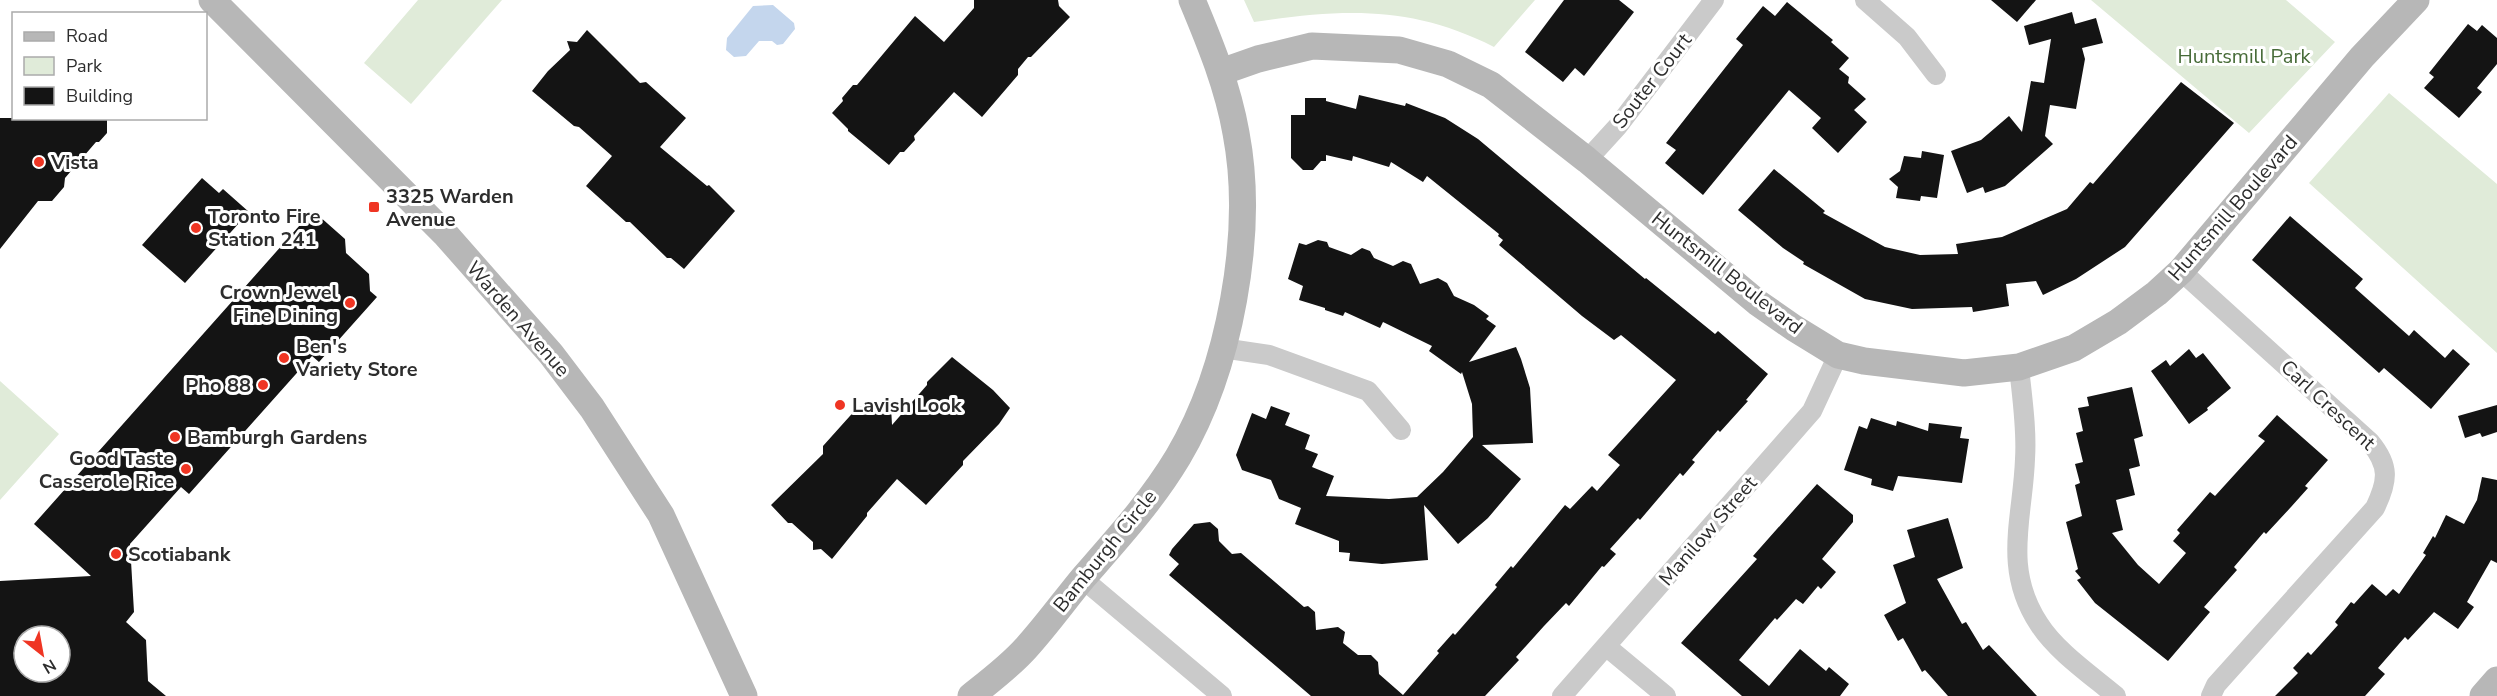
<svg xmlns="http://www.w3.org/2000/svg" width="2497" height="696" viewBox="0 0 2497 696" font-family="'Nunito Sans',sans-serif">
<rect width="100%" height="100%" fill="#fff"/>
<path fill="#e0ebd9" d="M 418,0 L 502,0 L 411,104 L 364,63 Z
M 1244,0 L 1535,0 L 1494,47 C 1411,5 1343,9 1254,22 Z
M 2091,0 L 2286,0 L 2335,42 L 2249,133 Z
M 2389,93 L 2497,184 L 2497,353 L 2309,183 Z
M 0,381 L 59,434 L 0,500 Z"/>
<path fill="#c4d6ed" d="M 773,5 L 794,23 L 795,29 L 783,44 L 777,45 L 772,41 L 759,41 L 746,56 L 734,57 L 726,50 L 727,38 L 753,6 Z"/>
<path fill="#141414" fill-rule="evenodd" d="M 974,0 L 1058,0 L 1059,6 L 1070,17 L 1031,57 L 1028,57 L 1018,69 L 1018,75 L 982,117 L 954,92 L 914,136 L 915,140 L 904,152 L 900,152 L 889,165 L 848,131 L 848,129 L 832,113 L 843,101 L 842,98 L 853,85 L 857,85 L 915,16 L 944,42 L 974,8 Z
M 1564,0 L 1619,0 L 1634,12 L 1584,76 L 1575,68 L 1563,82 L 1525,52 Z
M 1991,0 L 2036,0 L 2017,22 Z
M 1787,2 L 1833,40 L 1831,42 L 1849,58 L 1839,69 L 1849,77 L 1848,83 L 1866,99 L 1854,110 L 1867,122 L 1838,153 L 1812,128 L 1821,118 L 1789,90 L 1703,195 L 1665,163 L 1676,150 L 1666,143 L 1743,45 L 1736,39 L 1763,6 L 1775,16 Z
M 2072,12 L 2075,24 L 2096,18 L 2103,43 L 2082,48 L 2085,59 L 2076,109 L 2050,105 L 2045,136 L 2053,144 L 2005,186 L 1985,193 L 1983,187 L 1967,193 L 1951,151 L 1981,140 L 2009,116 L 2022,132 L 2031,81 L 2044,83 L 2051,39 L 2029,45 L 2024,26 Z
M 2468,24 L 2477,31 L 2482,25 L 2497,38 L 2497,64 L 2477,88 L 2482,92 L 2459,118 L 2424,88 L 2434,77 L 2429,73 Z
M 587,30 L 640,83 L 646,82 L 686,118 L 660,147 L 707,186 L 709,185 L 735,211 L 684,269 L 671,258 L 667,258 L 630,222 L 626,222 L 586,186 L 612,156 L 579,127 L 574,126 L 532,91 L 548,71 L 570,50 L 567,41 L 577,42 Z
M 2181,82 L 2234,123 L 2125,247 L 2076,279 L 2043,295 L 2036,281 L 2006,284 L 2009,306 L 1973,312 L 1972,307 L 1912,309 L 1865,299 L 1803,264 L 1804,262 L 1783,248 L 1738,210 L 1774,169 L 1825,211 L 1823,213 L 1885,247 L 1920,255 L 1958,254 L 1956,244 L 2002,237 L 2067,209 L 2090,182 L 2093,184 Z
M 1359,95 L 1405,106 L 1406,103 L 1445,118 L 1478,139 L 1645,279 L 1646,278 L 1715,334 L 1718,331 L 1768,374 L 1746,400 L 1748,401 L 1720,432 L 1718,430 L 1692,460 L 1695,462 L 1683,476 L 1680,473 L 1640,520 L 1638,518 L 1610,549 L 1616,554 L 1604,567 L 1602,566 L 1569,606 L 1566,603 L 1544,626 L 1516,657 L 1519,660 L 1485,696 L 1311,696 L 1169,575 L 1179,564 L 1169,555 L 1172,549 L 1194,524 L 1210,522 L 1218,529 L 1219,541 L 1232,554 L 1241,553 L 1304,607 L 1308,606 L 1315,612 L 1316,630 L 1338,627 L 1345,632 L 1343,643 L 1358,655 L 1371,655 L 1378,662 L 1379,674 L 1403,695 L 1439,653 L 1437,651 L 1453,633 L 1455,635 L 1497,587 L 1495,585 L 1511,566 L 1513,568 L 1565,505 L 1570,509 L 1592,486 L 1597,491 L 1620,465 L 1608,455 L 1676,380 L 1621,335 L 1614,340 L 1582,316 L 1499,245 L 1503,240 L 1498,236 L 1499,234 L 1427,176 L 1423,182 L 1391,162 L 1389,167 L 1353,156 L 1352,161 L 1326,155 L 1326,161 L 1321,161 L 1313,170 L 1303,170 L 1291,158 L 1291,115 L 1305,115 L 1305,98 L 1326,98 L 1326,101 L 1356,109 Z
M 0,118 L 107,118 L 107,133 L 99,142 L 96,142 L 65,178 L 64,187 L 52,201 L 38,201 L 0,249 Z
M 1922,151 L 1944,155 L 1937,198 L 1921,196 L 1920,201 L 1896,198 L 1898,187 L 1889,179 L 1900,171 L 1904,156 L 1921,158 Z
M 202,178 L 219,193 L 223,189 L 249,212 L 185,283 L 142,245 Z
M 308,216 L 319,216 L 345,239 L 346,253 L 369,274 L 370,291 L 377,297 L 319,362 L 312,356 L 189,494 L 181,487 L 130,544 L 134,612 L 126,622 L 146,640 L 148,681 L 166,696 L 0,696 L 0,581 L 91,576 L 34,524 ZM 24,636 L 60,636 L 60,672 L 24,672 Z
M 2290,216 L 2363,279 L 2355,288 L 2409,336 L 2414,330 L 2445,358 L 2453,349 L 2470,364 L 2431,409 L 2384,368 L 2379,373 L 2252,260 Z
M 1318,240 L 1327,242 L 1329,247 L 1351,255 L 1362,248 L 1370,251 L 1374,258 L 1393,266 L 1403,261 L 1411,264 L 1420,284 L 1438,278 L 1447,283 L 1454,296 L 1474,305 L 1489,316 L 1486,319 L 1496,326 L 1469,362 L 1516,347 L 1521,359 L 1530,388 L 1533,443 L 1482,445 L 1521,479 L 1488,518 L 1458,544 L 1424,505 L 1428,560 L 1382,564 L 1349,561 L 1350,553 L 1339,552 L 1339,541 L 1295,524 L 1301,508 L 1279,499 L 1271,480 L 1242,470 L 1236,455 L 1252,413 L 1266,419 L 1271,406 L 1290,413 L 1285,425 L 1310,435 L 1305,449 L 1318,454 L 1312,467 L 1334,476 L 1326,496 L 1389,499 L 1417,497 L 1443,472 L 1473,437 L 1472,404 L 1462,372 L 1461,374 L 1429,351 L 1432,346 L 1383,322 L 1380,328 L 1345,312 L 1343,316 L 1325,310 L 1325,308 L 1299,300 L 1303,286 L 1288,279 L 1299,243 L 1306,245 Z
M 2189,349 L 2196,358 L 2203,353 L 2231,388 L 2207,408 L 2208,410 L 2189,424 L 2151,371 L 2166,360 L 2170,366 Z
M 952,357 L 993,390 L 1010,408 L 999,424 L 963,461 L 963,465 L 926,505 L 897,479 L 867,513 L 867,516 L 832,559 L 821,549 L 813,550 L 813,542 L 792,523 L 788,523 L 771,505 L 823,454 L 823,446 L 858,407 L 891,406 L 892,425 L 927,385 L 927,382 Z
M 2132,387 L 2143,436 L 2134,439 L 2140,466 L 2129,469 L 2135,495 L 2116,500 L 2123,530 L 2112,533 L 2138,565 L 2159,584 L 2186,553 L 2173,541 L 2180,533 L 2177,530 L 2210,492 L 2215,496 L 2265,441 L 2258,436 L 2277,415 L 2328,460 L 2305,486 L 2308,488 L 2291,507 L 2266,534 L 2264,532 L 2234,567 L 2237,570 L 2204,607 L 2210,612 L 2168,661 L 2095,603 L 2077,580 L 2081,578 L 2075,571 L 2078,569 L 2066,522 L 2082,516 L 2075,485 L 2080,483 L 2075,464 L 2083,462 L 2076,433 L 2083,431 L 2078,408 L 2089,406 L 2087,397 Z
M 2497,405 L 2497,432 L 2482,437 L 2480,433 L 2465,438 L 2458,416 Z
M 1871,418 L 1896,426 L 1897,421 L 1928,431 L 1929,423 L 1962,427 L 1960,438 L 1969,439 L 1962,483 L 1898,476 L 1893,491 L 1871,485 L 1872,479 L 1844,470 L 1859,426 L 1867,429 Z
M 2482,477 L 2497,480 L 2497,563 L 2491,560 L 2467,602 L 2474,607 L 2458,629 L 2434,612 L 2408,640 L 2405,637 L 2378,668 L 2385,674 L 2365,696 L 2275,696 L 2298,673 L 2293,668 L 2308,652 L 2311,655 L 2338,625 L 2335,622 L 2351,602 L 2354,604 L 2372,584 L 2386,596 L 2393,589 L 2399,594 L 2426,555 L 2423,553 L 2433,536 L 2435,538 L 2446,515 L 2464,524 L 2477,500 Z
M 1817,484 L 1853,515 L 1853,522 L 1822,559 L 1836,572 L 1821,589 L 1818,586 L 1803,604 L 1796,599 L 1777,620 L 1775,618 L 1739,660 L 1769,686 L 1800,649 L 1826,671 L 1829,667 L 1849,684 L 1840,696 L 1742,696 L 1681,643 L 1757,559 L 1753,556 Z
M 1948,518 L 1963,568 L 1937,579 L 1962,624 L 1966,622 L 1983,650 L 1989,645 L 2037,696 L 1948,696 L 1925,670 L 1922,672 L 1903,638 L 1898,641 L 1884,615 L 1906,603 L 1893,565 L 1915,557 L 1907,530 Z"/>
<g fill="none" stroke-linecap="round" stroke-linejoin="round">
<path stroke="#cacaca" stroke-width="20" d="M 1865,0 L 1907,37 L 1936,75
M 1587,160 L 1618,126 L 1714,0
M 2181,271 L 2370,442 C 2390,466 2388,481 2375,508 L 2216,685 L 2211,696
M 1222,348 L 1269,355 L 1368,391 L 1401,430
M 2019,367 C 2022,397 2027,429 2025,459 C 2023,518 2002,568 2039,624 C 2056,651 2091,675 2116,696
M 1083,579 L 1222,696
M 1607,647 L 1666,696
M 1562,696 L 1812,411 L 1838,355"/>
<path stroke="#b7b7b7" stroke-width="27" d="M 212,0 L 446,235 L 551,354 L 592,408 L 661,515 L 744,696
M 1221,72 L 1258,59 L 1312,46 L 1399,50 L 1448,64 L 1491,85 L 1587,160 L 1758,303 L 1794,328 L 1838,355 L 1864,361 L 1964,373 L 2019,367 L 2074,348 L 2118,322 L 2157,293 L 2181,271 L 2362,57 L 2416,0
M 971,696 C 990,681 1010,666 1026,648 C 1046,626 1064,601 1083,578 C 1117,539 1151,502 1178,457 C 1230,369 1255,233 1236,133 C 1228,87 1210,43 1192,0
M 2483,696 L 2497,680"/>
</g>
<g fill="#ef3523" stroke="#fff" stroke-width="2">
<circle cx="39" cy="162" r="6"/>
<rect x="368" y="201" width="12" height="12" rx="3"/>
<circle cx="196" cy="228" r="6"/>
<circle cx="350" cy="303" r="6"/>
<circle cx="284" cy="358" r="6"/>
<circle cx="263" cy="385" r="6"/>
<circle cx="840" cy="405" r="6"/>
<circle cx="175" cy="437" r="6"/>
<circle cx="186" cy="469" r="6"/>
<circle cx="116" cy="554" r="6"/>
</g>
<g text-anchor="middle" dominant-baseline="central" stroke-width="6" stroke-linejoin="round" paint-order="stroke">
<g font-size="20" fill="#476b38" stroke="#fff">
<text x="2244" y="56">Huntsmill Park</text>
</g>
<g font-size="20" fill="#2d2d2d" stroke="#fff">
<text transform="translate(1652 81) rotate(-52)">Souter Court</text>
<text transform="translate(2233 208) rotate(-49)">Huntsmill Boulevard</text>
<text transform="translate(1727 273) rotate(38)">Huntsmill Boulevard</text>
<text transform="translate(518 319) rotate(49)">Warden Avenue</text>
<text transform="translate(2328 405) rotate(43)">Carl Crescent</text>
<text transform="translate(1708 531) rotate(-49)">Manilow Street</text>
<text transform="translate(1105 551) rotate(-51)">Bamburgh Circle</text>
</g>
<g font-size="20" font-weight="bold" fill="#2d2d2d" stroke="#fff" text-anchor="start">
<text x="51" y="162">Vista</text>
<text x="386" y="196">3325 Warden<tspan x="386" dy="23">Avenue</tspan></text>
<text x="208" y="216">Toronto Fire<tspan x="208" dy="23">Station 241</tspan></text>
<text x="338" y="292" text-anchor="end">Crown Jewel<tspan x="338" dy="23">Fine Dining</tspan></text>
<text x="296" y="346">Ben's<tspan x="296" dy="23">Variety Store</tspan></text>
<text x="251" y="385" text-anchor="end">Pho 88</text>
<text x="852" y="405">Lavish Look</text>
<text x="187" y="437">Bamburgh Gardens</text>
<text x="174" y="458" text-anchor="end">Good Taste<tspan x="174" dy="23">Casserole Rice</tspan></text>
<text x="128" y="554">Scotiabank</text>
</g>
</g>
<rect x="12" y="12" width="195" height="108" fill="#ffffff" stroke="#ababab" stroke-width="1.5"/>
<rect x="24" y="32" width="30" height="9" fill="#b7b7b7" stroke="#ababab" stroke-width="1.5"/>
<text x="66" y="42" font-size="18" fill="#2d2d2d">Road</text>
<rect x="24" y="57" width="30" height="18" fill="#e0ebd9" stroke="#ababab" stroke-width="1.5"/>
<text x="66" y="72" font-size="18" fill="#2d2d2d">Park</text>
<rect x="24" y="87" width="30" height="18" fill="#141414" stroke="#ababab" stroke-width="1.5"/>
<text x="66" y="102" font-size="18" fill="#2d2d2d">Building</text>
<g transform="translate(42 654) rotate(149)"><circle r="28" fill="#ffffff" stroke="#ababab" stroke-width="1.5"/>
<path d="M0-4.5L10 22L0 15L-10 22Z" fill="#ef3523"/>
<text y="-9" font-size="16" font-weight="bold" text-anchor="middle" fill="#2d2d2d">N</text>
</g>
</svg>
